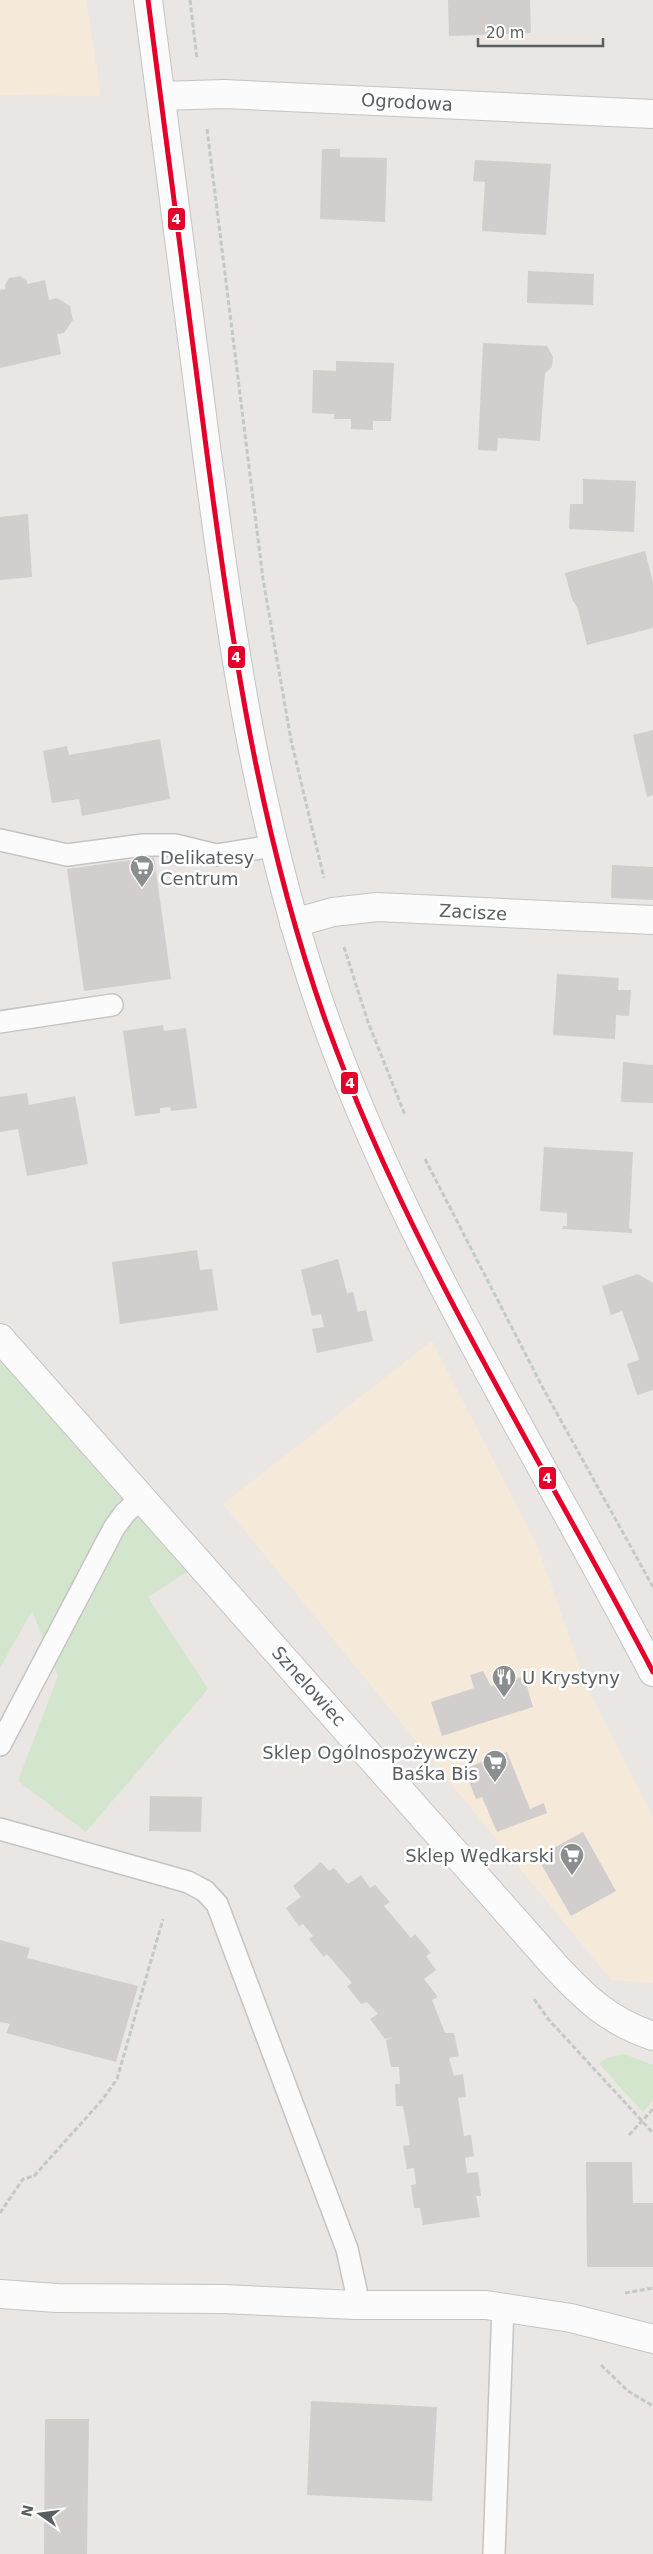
<svg xmlns="http://www.w3.org/2000/svg" width="653" height="2554" viewBox="0 0 653 2554" font-family="'DejaVu Sans',sans-serif">
<rect width="100%" height="100%" fill="#e9e6e3"/>
<path fill="#f5eada" d="M 0,0 L 86,0 L 101,96 L 0,95 Z
M 432,1341 L 537,1545 L 587,1687 L 653,1817 L 653,1983 L 611,1980 L 223,1504 Z"/>
<path fill="#d4e5cd" d="M 8,1354 L 189,1571 L 148,1597 L 208,1689 L 86,1832 L 18,1781 L 58,1676 L 32,1611 L 0,1668 L 0,1359 Z
M 624,2054 L 653,2065 L 653,2101 L 643,2112 L 599,2064 L 606,2058 Z"/>
<path fill="#d1cecd" d="M 448,0 L 530,0 L 531,33 L 449,36 Z
M 322,149 L 340,149 L 340,157 L 387,158 L 385,222 L 320,219 Z
M 475,160 L 551,164 L 546,235 L 482,231 L 485,182 L 473,181 Z
M 528,271 L 594,274 L 593,305 L 527,303 Z
M 20,276 L 27,281 L 27,284 L 45,280 L 49,300 L 57,298 L 70,306 L 73,320 L 64,333 L 57,334 L 61,354 L 0,368 L 0,290 L 5,289 L 5,285 L 9,278 Z
M 483,343 L 547,346 L 553,357 L 552,367 L 545,373 L 540,441 L 498,438 L 497,451 L 478,450 Z
M 336,361 L 394,363 L 391,421 L 373,421 L 373,430 L 351,429 L 351,419 L 334,419 L 334,414 L 312,413 L 313,370 L 336,371 Z
M 583,479 L 636,481 L 634,532 L 569,529 L 570,504 L 583,504 Z
M 28,514 L 32,577 L 0,580 L 0,517 Z
M 645,551 L 653,582 L 653,628 L 587,645 L 578,609 L 572,599 L 565,573 Z
M 653,730 L 653,795 L 647,797 L 633,735 Z
M 160,739 L 170,799 L 82,816 L 79,799 L 52,803 L 43,751 L 67,746 L 69,755 Z
M 154,857 L 171,979 L 84,991 L 67,869 Z
M 612,865 L 653,867 L 653,900 L 611,898 Z
M 557,974 L 619,978 L 618,990 L 631,990 L 629,1016 L 616,1015 L 615,1039 L 553,1035 Z
M 163,1025 L 164,1031 L 186,1028 L 197,1108 L 171,1111 L 170,1107 L 160,1108 L 160,1113 L 135,1116 L 123,1031 Z
M 623,1062 L 653,1065 L 653,1103 L 621,1102 Z
M 27,1093 L 29,1105 L 75,1096 L 88,1164 L 27,1176 L 18,1129 L 0,1132 L 0,1097 Z
M 544,1147 L 633,1152 L 629,1228 L 632,1229 L 632,1233 L 562,1229 L 563,1226 L 567,1226 L 567,1213 L 540,1211 Z
M 197,1250 L 200,1270 L 212,1269 L 218,1310 L 120,1324 L 112,1262 Z
M 338,1259 L 347,1293 L 353,1292 L 358,1312 L 366,1310 L 373,1341 L 317,1353 L 312,1329 L 324,1327 L 321,1314 L 312,1316 L 301,1270 Z
M 638,1274 L 653,1283 L 653,1390 L 637,1395 L 627,1364 L 639,1360 L 637,1353 L 622,1311 L 611,1315 L 602,1286 Z
M 483,1671 L 491,1686 L 524,1676 L 533,1707 L 442,1736 L 431,1702 L 474,1688 L 470,1675 Z
M 507,1752 L 530,1809 L 544,1803 L 547,1813 L 497,1832 L 482,1797 L 476,1799 L 464,1769 Z
M 150,1796 L 202,1797 L 201,1832 L 149,1831 Z
M 583,1832 L 616,1891 L 571,1916 L 537,1857 Z
M 321,1862 L 329,1871 L 334,1868 L 348,1884 L 361,1875 L 370,1888 L 375,1885 L 390,1902 L 384,1906 L 411,1938 L 415,1934 L 431,1953 L 426,1956 L 436,1970 L 424,1979 L 438,1997 L 432,2000 L 445,2033 L 454,2033 L 459,2056 L 449,2058 L 454,2076 L 463,2074 L 466,2097 L 458,2098 L 464,2136 L 471,2135 L 474,2156 L 465,2158 L 467,2173 L 478,2172 L 481,2196 L 476,2196 L 480,2217 L 423,2225 L 420,2208 L 414,2208 L 411,2185 L 416,2184 L 414,2168 L 407,2169 L 403,2146 L 410,2145 L 403,2106 L 396,2106 L 395,2084 L 400,2084 L 399,2067 L 391,2067 L 386,2040 L 393,2037 L 385,2039 L 370,2019 L 378,2014 L 367,2002 L 361,2004 L 347,1986 L 352,1983 L 327,1954 L 324,1957 L 309,1939 L 313,1936 L 303,1924 L 299,1926 L 286,1908 L 301,1897 L 293,1886 Z
M 0,1940 L 30,1948 L 27,1958 L 138,1986 L 116,2062 L 6,2033 L 10,2024 L 0,2022 Z
M 586,2162 L 632,2162 L 633,2203 L 653,2203 L 653,2267 L 587,2267 Z
M 311,2401 L 437,2407 L 432,2501 L 307,2495 Z
M 45,2419 L 89,2419 L 87,2554 L 44,2554 Z"/>
<g fill="none" stroke-linecap="round" stroke-linejoin="round">
<defs>
<path id="service" d="M 0,840 L 67,855 L 143,845 L 175,845 L 216,855 L 273,846
M 0,1022 L 112,1005
M 0,1745 L 114,1528 L 125,1513 L 141,1498
M 0,1829 L 188,1882 L 205,1891 L 217,1904 L 347,2249 L 356,2290 L 356,2305
M 494,2554 L 503,2306"/>
<path id="minor" d="M 161,96 L 224,94 L 653,114
M 294,923 L 333,912 L 377,907 L 653,920
M 0,1338 L 557,1968 C 587,2000 611,2022 653,2036
M 0,2294 L 57,2298 L 223,2299 L 356,2305 L 486,2305 L 571,2318 L 653,2339"/>
<path id="secondary" d="M 148,0 C 166,141 185,282 203,423 C 229,626 257,828 326,1022 C 408,1251 541,1457 653,1672"/>
</defs>
<use href="#service" stroke="#c4c4c4" stroke-width="24"/>
<use href="#minor" stroke="#c4c4c4" stroke-width="30"/>
<use href="#secondary" stroke="#c4c4c4" stroke-width="30"/>
<path stroke="#c4c9c6" stroke-width="3" stroke-dasharray="5 2.5" stroke-linecap="butt" d="M 190,0 L 197,59
M 207,129 L 263,579 L 291,740 L 324,878
M 344,947 L 368,1022 L 405,1115
M 425,1159 L 544,1390 L 653,1587
M 534,1999 L 549,2020 L 653,2133
M 629,2135 L 653,2109
M 0,2213 L 23,2179 L 34,2176 L 103,2099 L 117,2079 L 163,1919
M 625,2293 L 653,2288
M 601,2365 L 628,2391 L 653,2406"/>
<use href="#service" stroke="#fcfbfb" stroke-width="21"/>
<use href="#minor" stroke="#fcfbfb" stroke-width="28"/>
<use href="#secondary" stroke="#fcfbfb" stroke-width="28"/>
<defs>
<path id="bus-1" d="M 148,0 C 166,141 185,282 203,423 C 229,626 257,828 326,1022 C 408,1251 541,1457 653,1672"/>
</defs>
<use href="#bus-1" stroke="#fff" stroke-width="9"/>
<use href="#bus-1" stroke="#e4002b" stroke-width="5"/>
</g>
<defs>
<symbol id="supermarket-pin" viewBox="-11 -11 22 30"><path d="M0 17L-7.5 6A9.5 9.5 0 1 1 7.5 6Z" fill="#8b8e8e" stroke="#fff"/><path d="M-6-5.5h2.5l.6 2H6L4.5 2H-2.5L-4.4-4H-6ZM-1.5 3.2a1.3 1.3 0 1 0 .1 0ZM3 3.2a1.3 1.3 0 1 0 .1 0Z" fill="#fff"/></symbol>
<symbol id="restaurant-pin" viewBox="-11 -11 22 30"><path d="M0 17L-7.5 6A9.5 9.5 0 1 1 7.5 6Z" fill="#8b8e8e" stroke="#fff"/><path d="M-5-6h1v4h1v-4h1v4h1v-4h1v5L-1.5 .5V6h-2V.5L-5-1ZM5-6V6H3V1.5H1.5Q1.5-4 5-6Z" fill="#fff"/></symbol>
</defs>
<g fill-rule="evenodd">
<use href="#supermarket-pin" x="128" y="853" width="28" height="38"/>
<use href="#restaurant-pin" x="490" y="1663" width="28" height="38"/>
<use href="#supermarket-pin" x="481" y="1748" width="28" height="38"/>
<use href="#supermarket-pin" x="558" y="1841" width="28" height="38"/>
</g>
<g text-anchor="middle" dominant-baseline="central" stroke-width="5" stroke-linejoin="round" paint-order="stroke">
<g font-size="18" fill="#595e61" stroke="#fff">
<text transform="translate(407 102) rotate(3)">Ogrodowa</text>
<text transform="translate(473 912) rotate(3)">Zacisze</text>
<text transform="translate(309 1686) rotate(48)">Sznelowiec</text>
</g>
<g font-size="18" fill="#595e61" stroke="#fff" text-anchor="start">
<text x="160" y="857">Delikatesy<tspan x="160" dy="21">Centrum</tspan></text>
<text x="522" y="1677">U Krystyny</text>
<text x="478" y="1752" text-anchor="end">Sklep Ogólnospożywczy<tspan x="478" dy="21">Baśka Bis</tspan></text>
<text x="554" y="1855" text-anchor="end">Sklep Wędkarski</text>
</g>
</g>
<g stroke="#fff" stroke-width="2">
<rect x="167" y="207" width="19" height="24" rx="5" fill="#e4002b"/>
<rect x="227" y="645" width="19" height="24" rx="5" fill="#e4002b"/>
<rect x="340" y="1071" width="19" height="24" rx="5" fill="#e4002b"/>
<rect x="538" y="1466" width="19" height="24" rx="5" fill="#e4002b"/>
</g>
<g font-size="14" text-anchor="middle" font-weight="bold" fill="#fff">
<text x="176" y="224">4</text>
<text x="236" y="662">4</text>
<text x="350" y="1088">4</text>
<text x="547" y="1483">4</text>
</g>
<g transform="translate(40 2514) rotate(284)" stroke="#ffffff" stroke-width="4" paint-order="stroke">
<path d="M0-4L9 19L0 12L-9 19Z" fill="#595e61"/>
<text y="-8" font-size="14" font-weight="bold" text-anchor="middle" fill="#595e61">N</text>
</g>
<path d="M478 38v8h125v-8" fill="none" stroke="#595e61" stroke-width="2.5"/>
<text x="486" y="38" font-size="15" fill="#595e61" stroke="#ffffff" stroke-width="4" paint-order="stroke">20 m</text>
</svg>
